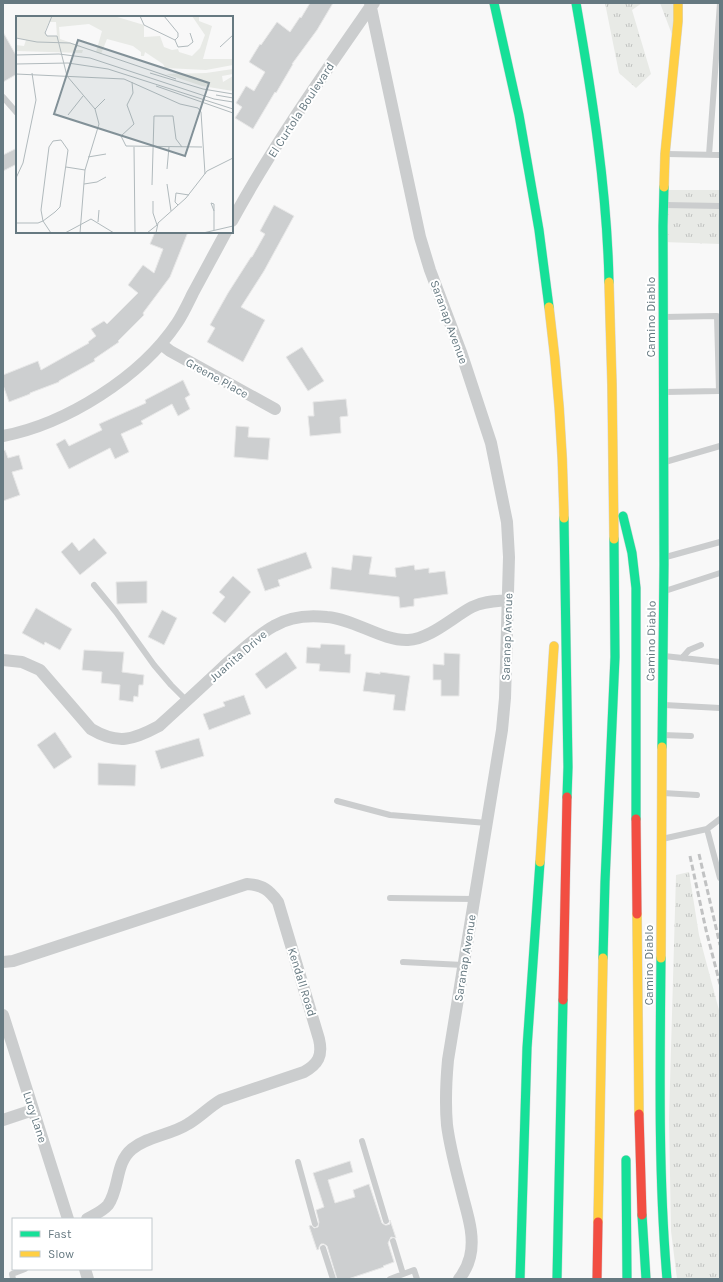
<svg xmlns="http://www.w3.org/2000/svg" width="723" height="1282" viewBox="0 0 723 1282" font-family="Karla,sans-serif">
<defs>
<pattern id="grass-tufts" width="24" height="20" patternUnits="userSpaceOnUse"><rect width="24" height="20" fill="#e8eae6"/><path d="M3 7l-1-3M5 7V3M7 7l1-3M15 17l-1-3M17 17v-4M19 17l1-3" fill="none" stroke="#c0c2c0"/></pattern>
</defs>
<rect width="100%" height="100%" fill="#f8f8f8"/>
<path fill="url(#grass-tufts)" d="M 605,3 L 642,3 L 632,10 L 651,74 L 636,88 L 619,73 Z
M 660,3 L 678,3 L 676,45 Z
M 664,190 L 720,190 L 720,244 L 663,242 Z
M 689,872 L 699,935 L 720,1014 L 720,1279 L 677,1279 L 671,1231 L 669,1119 L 676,875 Z"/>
<path fill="#cdcfd0" stroke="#e8e8e8" d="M 310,3 L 333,3 L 317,30 L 292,64 L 293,64 L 276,93 L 275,92 L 253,129 L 235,118 L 242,107 L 236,103 L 246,86 L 254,91 L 265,72 L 249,62 L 260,44 L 261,45 L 277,22 L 290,32 L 300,17 L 301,18 Z
M 3,32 L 17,57 L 17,74 L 3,82 Z
M 17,148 L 17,164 L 3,171 L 3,155 Z
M 274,205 L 294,216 L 264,271 L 241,307 L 265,320 L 243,362 L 207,342 L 215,328 L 210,325 L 228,293 L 251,257 L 252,257 L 265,234 L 260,231 Z
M 155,232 L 188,232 L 170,277 L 143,313 L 144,315 L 118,341 L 119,342 L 94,359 L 95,361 L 59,381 L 59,382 L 30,393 L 30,394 L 9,402 L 3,385 L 3,375 L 38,361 L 41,370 L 89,343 L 88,342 L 96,336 L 91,329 L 104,321 L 107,324 L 138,293 L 128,285 L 143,265 L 154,273 L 163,249 L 150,244 Z
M 302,347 L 324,381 L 308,391 L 286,357 Z
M 183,380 L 190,395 L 185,398 L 190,409 L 178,416 L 172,404 L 141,421 L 143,424 L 121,434 L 129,452 L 115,459 L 110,448 L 69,469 L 56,444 L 65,439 L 69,446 L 102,430 L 99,424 L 146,403 L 145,400 Z
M 346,399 L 348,416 L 340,417 L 341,433 L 310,436 L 308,416 L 314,416 L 313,402 Z
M 236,426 L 249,427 L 248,437 L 270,438 L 268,460 L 234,457 Z
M 5,450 L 8,458 L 19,455 L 23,469 L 12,472 L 20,495 L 3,501 L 3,451 Z
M 94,538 L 107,553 L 80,575 L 61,552 L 72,542 L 79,551 Z
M 306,552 L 312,568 L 278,580 L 280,586 L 265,591 L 257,569 Z
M 353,555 L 372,557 L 369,574 L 396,577 L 395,568 L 414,565 L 415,570 L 429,568 L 429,573 L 445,571 L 448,594 L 414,599 L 414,606 L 400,608 L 399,597 L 330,589 L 332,567 L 351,570 Z
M 233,576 L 251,592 L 225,623 L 212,613 L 225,597 L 219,592 Z
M 147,581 L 147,603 L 117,604 L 116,582 Z
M 36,608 L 72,629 L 60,650 L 45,642 L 44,645 L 22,633 Z
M 162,610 L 177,618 L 164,645 L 148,637 Z
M 321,644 L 345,645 L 345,654 L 351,654 L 350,673 L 319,671 L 320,664 L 306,663 L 307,647 L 320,648 Z
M 84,650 L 124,652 L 122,672 L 144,675 L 143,685 L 139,685 L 138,697 L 134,696 L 133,702 L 119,700 L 120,685 L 101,683 L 102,672 L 82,670 Z
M 286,652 L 297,668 L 266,689 L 255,674 Z
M 444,653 L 460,654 L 459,696 L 441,696 L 441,680 L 433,680 L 433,664 L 444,665 Z
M 366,672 L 380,674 L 380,672 L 410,676 L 405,711 L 393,710 L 395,695 L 363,691 Z
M 244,695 L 251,714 L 209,730 L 203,714 L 225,706 L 223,702 Z
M 55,732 L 72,757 L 54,769 L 37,745 Z
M 199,738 L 204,756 L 161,769 L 155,751 Z
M 98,763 L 136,765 L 135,786 L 98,785 Z
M 350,1161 L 353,1172 L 328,1180 L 335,1203 L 355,1197 L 353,1190 L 369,1184 L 382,1223 L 385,1225 L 387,1225 L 390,1224 L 390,1220 L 396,1238 L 391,1237 L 388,1243 L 394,1262 L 383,1266 L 384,1267 L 348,1279 L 337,1279 L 327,1246 L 324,1244 L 321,1244 L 319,1247 L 319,1249 L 317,1250 L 309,1226 L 311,1225 L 314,1228 L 318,1227 L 319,1222 L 316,1210 L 324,1207 L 313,1173 Z"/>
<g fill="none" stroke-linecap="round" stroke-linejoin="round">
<defs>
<path id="fast" d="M 494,3 L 519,115 L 539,230 L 549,307
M 576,3 C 592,95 607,188 609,282
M 623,516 L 632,553 L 636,588 L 636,819
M 564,518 L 568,767 L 567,797
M 662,747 L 664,564 L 663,226 L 664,187
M 603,958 L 605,882 L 615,657 L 614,539
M 661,958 C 660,1065 658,1172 667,1279
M 626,1160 L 627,1279
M 642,1215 L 646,1279
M 520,1279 L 527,1048 L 540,862
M 557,1279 L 563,1000"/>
<path id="slow" d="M 664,187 L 665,154 L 678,21 L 678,3
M 609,282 L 612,385 L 614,539
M 549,307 C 558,377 563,448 564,518
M 540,862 L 554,646
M 637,914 L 639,1114
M 661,958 L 662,747
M 598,1222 L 603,958"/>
<path id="jam" d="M 636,819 L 637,914
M 563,1000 L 567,797
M 639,1114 L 642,1215
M 597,1279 L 598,1222"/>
</defs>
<use href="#fast" stroke="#d4d5d6" stroke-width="10"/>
<use href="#slow" stroke="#d4d5d6" stroke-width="10"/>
<use href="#jam" stroke="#d4d5d6" stroke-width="10"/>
<path stroke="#cbcdce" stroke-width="6" d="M 3,97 L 17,113
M 667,154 L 720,155
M 709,155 L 720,3
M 665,205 L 720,206
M 664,317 L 717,316 L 719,391 L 665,392
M 665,462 L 720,446
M 666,557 L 720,542
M 94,585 L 116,612 L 154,665 L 171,685 L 187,701
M 665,591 L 720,573
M 664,656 L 720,662
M 682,658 L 689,650 L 701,645
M 664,705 L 720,708
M 662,735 L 691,736
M 663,793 L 697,795
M 337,801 L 390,815 L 487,823
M 707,829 L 720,878
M 662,839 L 707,829 L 720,819
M 390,898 L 474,899
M 403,962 L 463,965
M 362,1141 L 386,1221
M 298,1162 L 315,1224
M 393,1241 L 403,1274
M 323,1248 L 333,1279
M 13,1279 L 12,1274 L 25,1269
M 390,1279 L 414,1270 L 417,1279"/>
<path stroke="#cbcdce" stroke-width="12" d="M 370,3 L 420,237 L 430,270 L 461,352 L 491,443 L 507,522 L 509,557 L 505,698 L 502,730 L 448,1060 C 446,1082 445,1103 447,1125 C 450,1149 457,1173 463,1197 C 468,1216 475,1237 470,1257 C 468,1265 464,1273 459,1279
M 232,221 C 272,147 323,75 371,6 L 374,3
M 161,344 L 170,351 L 275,409
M 3,436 C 66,424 141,377 177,323 C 183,314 188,303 193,293 C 204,273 215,252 226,232
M 3,660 L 22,662 L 40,670 L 91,729 C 118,745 133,740 159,726 C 181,706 203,686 224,666 C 239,653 257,635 274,626 C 289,617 309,615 327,617 C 354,619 382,641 408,640 C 430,639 453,617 472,607 C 483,601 496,601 508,600
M 3,962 L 13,961 L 247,884 C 263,885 269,890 278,902 L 319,1039 C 323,1056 318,1064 304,1072 L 221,1100 C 209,1107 200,1117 188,1124 C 171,1135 148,1136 132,1149 C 115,1163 120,1188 108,1205 C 103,1211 94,1215 87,1219
M 3,1015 L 68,1219
M 3,1120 L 33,1110
M 85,1269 L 88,1279"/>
<use href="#fast" stroke="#16e098" stroke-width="9"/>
<use href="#slow" stroke="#ffcf43" stroke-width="9"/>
<use href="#jam" stroke="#f24e42" stroke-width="9"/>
<path stroke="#c1c2c3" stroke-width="3" stroke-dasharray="6 3" stroke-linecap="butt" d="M 699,854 L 720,945
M 690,856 L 706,930 L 720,984"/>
</g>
<g text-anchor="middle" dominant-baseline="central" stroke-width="4" stroke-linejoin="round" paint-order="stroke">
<g font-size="12" fill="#667981" stroke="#fff">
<text transform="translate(301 110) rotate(-57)">El Curtola Boulevard</text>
<text transform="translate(651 317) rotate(-90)">Camino Diablo</text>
<text transform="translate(449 322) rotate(70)">Saranap Avenue</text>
<text transform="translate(217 378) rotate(29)">Greene Place</text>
<text transform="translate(507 637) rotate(-88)">Saranap Avenue</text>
<text transform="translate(651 641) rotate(-89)">Camino Diablo</text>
<text transform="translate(238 656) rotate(-41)">Juanita Drive</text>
<text transform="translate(465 958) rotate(-81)">Saranap Avenue</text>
<text transform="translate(649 965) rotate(-90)">Camino Diablo</text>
<text transform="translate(302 982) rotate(73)">Kendall Road</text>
<text transform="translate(35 1117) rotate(72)">Lucy Lane</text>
</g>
</g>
<g transform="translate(16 16)">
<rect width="217" height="217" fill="#f8f8f8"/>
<path d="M 0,0 L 98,0 L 128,9 L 128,21 L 144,20 L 148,31 L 156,34 L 162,33 L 163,36 L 176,40 L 184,32 L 189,19 L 176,0 L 183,0 L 183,5 L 196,10 L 187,43 L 217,43 L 217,49 L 190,54 L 149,52 L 147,48 L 129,36 L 128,40 L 125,40 L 125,36 L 117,30 L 91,23 L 85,38 L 80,36 L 86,15 L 73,8 L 43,11 L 44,23 L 65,30 L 59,31 L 60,34 L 67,34 L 66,37 L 0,35 L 0,29 L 8,30 L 10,24 L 0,22 ZM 33,6 L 40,6 L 41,20 L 31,20 L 29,15 ZM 217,53 L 217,58 L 206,60 L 207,66 L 217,60 L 217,75 L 186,70 L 150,58 L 190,57 Z" fill="#e8eae6" fill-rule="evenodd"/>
<path fill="none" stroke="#b1babd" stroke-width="1" d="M 36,0 L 29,17 L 31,20 L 41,20 L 51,60 L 79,93 L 83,108 L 69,154 L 64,217M 124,0 L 128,9 L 159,24 L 162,21 L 162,17 L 148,0M 0,22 L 21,26 L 54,27 L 160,63M 159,24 L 162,31 L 172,30 L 177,26 L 174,17M 204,31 L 217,19M 0,39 L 43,38 L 74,42 L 198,83 L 217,86M 0,48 L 52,47 L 92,53 L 217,93M 134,57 L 187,73 L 217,78M 0,58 L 108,63 L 164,88 L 182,92 L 185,96 L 189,158M 116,66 L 117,77 L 111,89 L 118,108 L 105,120 L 110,130 L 186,131M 140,70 L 217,97M 200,79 L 217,82M 79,93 L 89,83M 52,99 L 67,80M 118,131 L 119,217M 72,141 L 90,138M 50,151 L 69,154M 151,153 L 153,131M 0,162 L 7,147 L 20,84 L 16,57M 0,168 L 0,192M 68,168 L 81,166 L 90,161M 151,168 L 155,195M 136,169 L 138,100 L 157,100 L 160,123 L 166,131M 162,189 L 159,186 L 160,177 L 173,179M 82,206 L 83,194M 0,207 L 22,207 L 27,205 L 39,196 L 44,191 L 52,134 L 45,124 L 37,125 L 33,131 L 25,194 L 27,205 L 35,217M 198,214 L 198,188 L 195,187 L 198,195M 49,217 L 75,203 L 98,217M 131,217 L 141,209 L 137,197 L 137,185M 140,217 L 142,207 L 170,182 L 191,155 L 217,142M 187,217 L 217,210"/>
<path fill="#829198" fill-opacity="0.15" stroke="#829198" stroke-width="2" d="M 62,24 L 193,67 L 169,140 L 38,98 Z"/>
<rect width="217" height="217" fill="none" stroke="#667981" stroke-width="2"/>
</g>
<rect width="723" height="1282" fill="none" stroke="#667981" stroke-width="8"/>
<rect x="12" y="1218" width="140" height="52" fill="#ffffff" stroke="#c2c9cd"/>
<rect x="20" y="1231" width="20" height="6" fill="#16e098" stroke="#c2c9cd"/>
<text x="48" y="1238" font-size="12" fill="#667981">Fast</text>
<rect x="20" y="1251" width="20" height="6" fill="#ffcf43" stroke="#c2c9cd"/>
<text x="48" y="1258" font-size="12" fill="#667981">Slow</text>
</svg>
